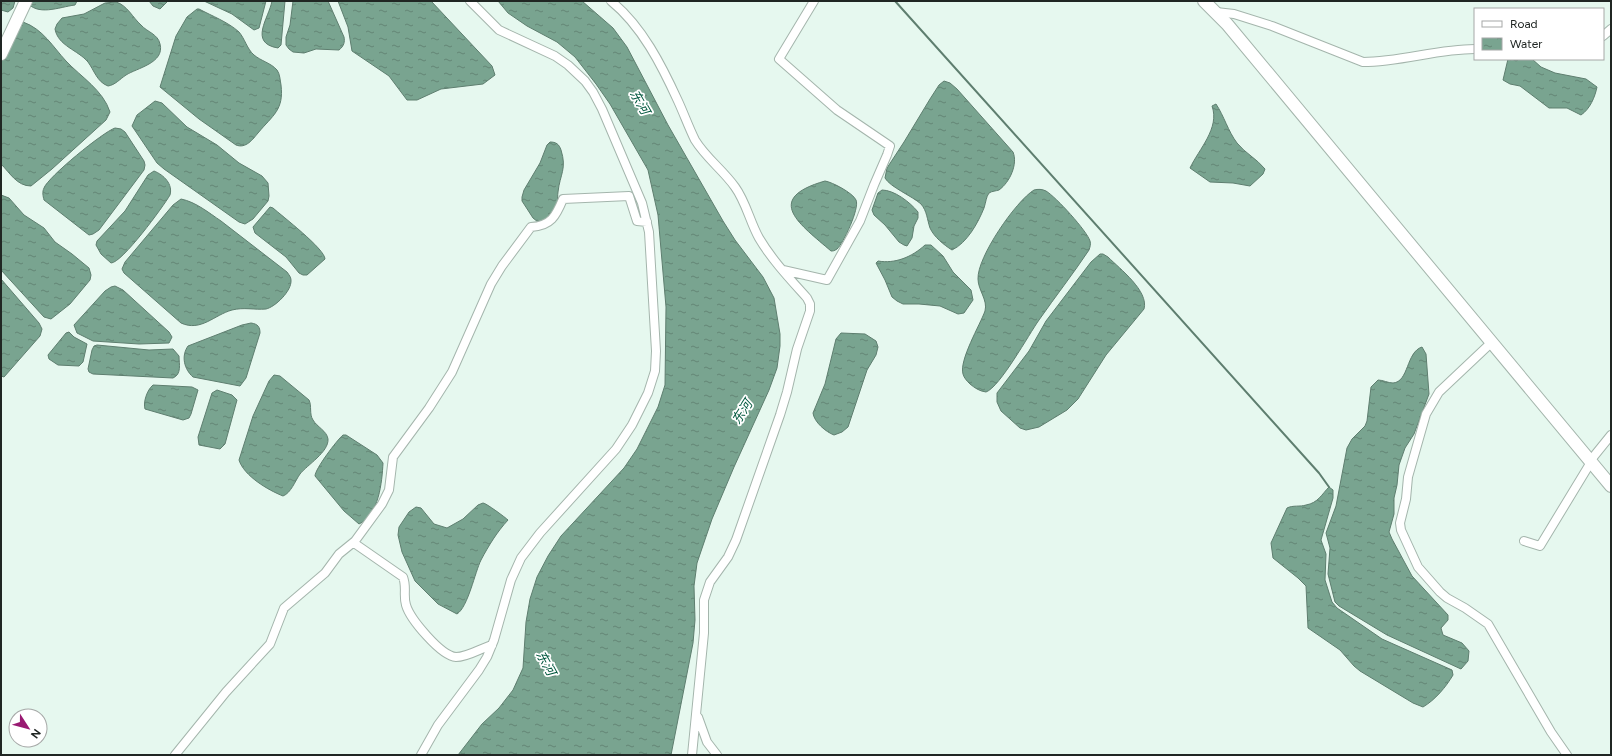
<svg xmlns="http://www.w3.org/2000/svg" width="1612" height="756" viewBox="0 0 1612 756" font-family="Figtree,'Noto Sans SC',sans-serif">
<defs>
<pattern id="water-ripples" width="26" height="14" patternUnits="userSpaceOnUse"><rect width="26" height="14" fill="#79a490"/><path d="M2 4q2-2 4 0t4 0M15 11q2-2 4 0t4 0" fill="none" stroke="#638575"/></pattern>
</defs>
<rect width="100%" height="100%" fill="#e6f8ef"/>
<path fill="url(#water-ripples)" stroke="#5e7e6f" d="M 1,1 L 15,1 L 13,8 L 8,12 L 1,10 Z
M 26,1 L 77,1 L 75,5 C 59,7 37,17 26,1 Z
M 149,1 L 168,1 L 160,9 L 153,6 Z
M 204,1 L 266,1 L 259,28 L 254,30 L 232,14 Z
M 272,1 L 285,1 L 281,45 L 278,48 C 248,43 269,18 272,1 Z
M 293,1 L 328,1 L 344,37 C 345,42 344,46 339,50 L 316,49 L 304,53 L 293,52 L 289,49 L 286,45 L 286,37 L 290,25 Z
M 338,1 L 431,1 L 492,66 L 495,75 L 483,84 L 441,89 L 417,100 L 407,100 L 389,76 L 352,51 L 348,27 Z
M 498,1 L 582,1 L 613,28 L 627,47 L 668,125 L 723,221 L 735,240 L 763,277 L 774,298 L 780,334 L 780,346 L 777,368 L 769,390 L 734,467 L 712,519 L 697,563 L 694,586 L 695,620 L 693,643 L 671,755 L 458,755 L 482,724 L 499,708 L 513,690 L 523,668 L 526,622 L 530,599 L 537,577 L 548,556 L 561,536 L 624,468 L 637,449 L 658,407 L 665,385 L 666,307 L 658,215 L 648,170 L 610,104 L 596,84 L 575,57 L 557,42 L 527,26 L 508,13 Z
M 116,2 C 127,5 133,18 141,25 C 147,32 158,34 160,44 C 165,63 137,68 126,75 C 120,79 115,85 108,86 C 97,82 94,70 88,62 C 78,50 58,46 55,29 L 57,24 L 62,18 L 84,14 L 105,3 Z
M 197,9 L 199,9 C 212,16 228,22 239,32 C 245,39 247,49 254,55 C 261,61 271,63 277,70 C 280,74 280,80 281,85 C 284,110 273,115 258,133 C 253,139 246,149 236,145 L 199,119 L 160,87 L 176,36 L 187,17 Z
M 23,22 C 43,29 53,47 66,61 C 81,77 103,90 110,112 L 106,120 L 52,169 L 31,186 C 17,186 10,173 1,164 L 1,53 L 18,23 Z
M 1508,59 L 1532,59 L 1541,67 L 1555,73 L 1586,79 L 1597,87 C 1595,97 1590,109 1581,115 L 1567,108 L 1549,108 L 1520,86 L 1510,84 L 1503,80 Z
M 944,81 L 950,83 L 957,89 L 1013,152 C 1018,164 1010,182 999,190 C 996,191 992,191 989,193 C 986,197 986,202 984,208 C 978,223 967,243 952,250 C 944,245 934,237 930,228 C 927,219 927,211 921,204 C 912,196 890,187 885,178 L 887,168 L 904,142 L 930,99 L 939,85 Z
M 155,101 L 162,103 L 187,127 L 217,145 L 239,163 L 262,176 L 268,183 L 269,196 L 268,201 L 253,219 L 245,224 L 239,222 L 164,169 L 157,163 L 132,126 L 137,115 Z
M 1216,104 C 1224,116 1228,131 1237,143 C 1245,153 1257,159 1265,169 L 1263,174 L 1250,186 L 1233,183 L 1210,182 L 1190,168 C 1199,149 1220,128 1212,106 Z
M 115,128 L 121,129 L 125,132 L 144,161 L 145,165 L 144,170 L 99,230 L 93,234 L 89,235 L 44,200 C 43,196 42,192 44,188 C 48,177 103,132 115,128 Z
M 550,142 C 556,142 559,144 561,150 C 567,169 560,174 558,192 C 557,199 559,204 555,210 C 551,216 544,222 538,222 L 533,218 L 522,201 L 522,197 L 524,190 L 540,163 L 547,145 Z
M 154,171 C 164,175 173,184 170,195 C 163,207 122,263 111,263 L 101,254 L 96,245 L 97,241 L 125,211 L 148,175 Z
M 825,181 C 832,182 853,193 856,200 C 860,208 843,244 837,249 C 834,251 833,251 831,251 C 801,225 762,199 825,181 Z
M 882,190 C 894,190 910,202 918,212 L 918,218 L 914,226 L 912,238 L 907,246 L 904,245 L 899,242 L 885,225 L 874,215 L 872,210 L 878,193 Z
M 1034,190 C 1038,189 1042,189 1046,191 C 1056,197 1087,231 1090,241 C 1091,244 1090,247 1089,250 C 1073,274 1055,297 1039,320 C 1029,334 1000,387 986,392 C 979,391 975,388 970,384 C 967,381 964,378 963,374 C 959,360 980,325 985,311 C 988,300 978,290 978,279 C 977,257 1016,201 1034,190 Z
M 1,195 L 9,198 L 24,215 L 44,228 L 55,242 L 72,254 L 89,268 L 91,275 L 90,280 L 70,304 L 51,319 L 44,317 L 1,270 Z
M 181,199 C 196,202 209,213 221,221 C 243,238 265,255 287,272 C 289,275 291,277 291,280 C 292,291 275,307 266,309 C 254,310 244,307 232,310 C 214,315 201,332 181,323 L 124,273 L 122,269 L 125,262 L 173,205 Z
M 270,207 L 273,208 C 282,216 325,249 325,259 L 307,275 L 303,275 L 299,273 L 286,257 L 255,233 L 253,227 Z
M 925,245 L 931,245 L 943,256 L 953,272 L 971,290 L 973,300 L 964,313 L 958,314 L 940,306 L 919,304 L 903,304 L 897,301 L 892,297 L 885,280 L 876,263 L 878,261 C 895,264 912,257 925,245 Z
M 1100,254 L 1103,254 L 1108,257 C 1120,269 1149,291 1144,309 L 1106,355 L 1078,399 L 1067,410 L 1039,427 L 1026,430 L 1020,428 L 1001,411 L 997,402 L 997,393 L 1029,351 L 1046,321 L 1091,262 Z
M 1,279 L 39,323 L 42,329 L 40,336 L 4,377 L 1,376 Z
M 115,286 L 123,290 L 169,332 L 172,337 L 169,343 L 139,344 L 93,341 L 77,333 L 74,325 L 105,291 L 111,287 Z
M 251,323 C 258,324 260,327 260,333 L 246,378 L 240,386 L 193,377 C 184,369 181,356 188,346 L 242,325 Z
M 69,332 L 74,337 L 87,344 L 83,362 L 79,366 L 58,365 L 49,359 L 48,355 L 66,333 Z
M 841,333 L 865,334 L 876,341 L 878,347 L 876,355 L 867,370 L 848,427 L 842,432 L 834,435 C 826,432 814,422 813,413 L 825,384 L 836,339 Z
M 97,345 L 149,350 L 173,349 L 179,356 C 179,364 182,374 173,378 L 93,374 L 89,372 L 88,369 L 92,350 L 94,346 Z
M 1422,347 L 1426,354 L 1429,394 L 1414,434 L 1405,448 L 1399,465 L 1397,485 L 1394,498 L 1394,514 L 1389,532 L 1392,539 L 1412,576 L 1448,615 L 1448,620 L 1441,628 L 1443,635 L 1462,643 L 1469,651 L 1468,661 L 1461,669 L 1387,635 L 1339,606 L 1335,602 L 1328,574 L 1330,548 L 1326,533 L 1336,506 L 1347,448 L 1352,439 L 1365,426 L 1367,421 L 1371,387 L 1378,380 C 1383,380 1388,383 1393,383 C 1409,382 1406,352 1422,347 Z
M 274,375 L 280,376 L 309,400 C 312,406 309,414 313,420 C 317,427 327,431 328,439 C 329,452 307,465 300,474 C 295,481 291,493 283,496 C 268,490 244,476 239,460 L 253,416 L 269,381 Z
M 153,385 L 192,387 L 198,390 L 191,414 L 189,418 L 183,420 L 145,409 C 143,402 147,390 153,385 Z
M 217,390 L 232,395 L 237,400 L 225,444 L 220,449 L 199,445 L 198,437 L 212,393 Z
M 343,435 L 346,435 L 377,455 L 383,463 C 382,482 379,515 359,524 L 344,511 L 315,476 C 315,469 337,440 343,435 Z
M 1329,487 L 1333,490 L 1333,498 L 1321,540 L 1326,554 L 1325,580 L 1332,602 L 1337,608 L 1382,639 L 1452,670 L 1453,675 C 1446,687 1435,700 1423,707 L 1413,703 L 1360,671 L 1354,666 L 1340,650 L 1308,628 L 1306,586 L 1298,578 L 1273,558 L 1271,543 L 1287,508 C 1293,505 1300,507 1306,505 C 1318,503 1322,494 1329,487 Z
M 483,503 C 486,503 506,518 508,520 C 497,532 489,545 481,560 C 475,572 468,607 457,614 L 438,604 L 415,581 L 402,552 L 398,535 L 399,527 L 409,512 L 416,507 L 421,508 L 434,524 L 447,528 L 463,519 L 478,505 Z"/>
<g fill="none" stroke-linecap="round" stroke-linejoin="round">
<path stroke="#5e7e6f" stroke-width="2" d="M 895,1 L 1319,473 L 1329,487"/>
<defs>
<path id="street" d="M 611,1 C 642,26 662,66 678,101 C 684,114 689,128 695,140 C 706,158 723,170 735,187 C 746,202 750,222 759,238 C 772,260 790,279 807,298 L 810,304 L 810,311 L 797,349 L 787,392 L 780,415 L 736,540 L 728,557 L 710,582 L 704,600 L 704,633 L 692,755
M 1216,12 L 1234,14 L 1272,26 L 1363,62 C 1401,62 1437,49 1475,49
M 1603,36 L 1611,29
M 783,270 L 827,280 L 860,221 L 874,185 L 887,155 L 890,146 L 837,110 L 779,59 L 814,1
M 1492,342 L 1439,392 L 1426,414 L 1408,477 L 1406,499 L 1400,523 L 1401,530 L 1418,567 L 1440,592 L 1447,598 L 1465,608 L 1488,624 L 1551,732 L 1567,755
M 1590,461 L 1611,435
M 1524,541 L 1540,546 L 1591,462
M 354,543 L 403,577 C 407,587 403,595 406,605 C 410,619 441,656 456,657 C 468,657 481,648 492,645
M 698,717 L 707,742 L 717,755
M 175,755 L 226,692 L 270,644 L 284,608 L 325,573 L 339,554 L 355,541 L 382,504 L 389,490 L 393,457 L 429,408 L 452,372 L 491,284 L 502,266 L 531,227 C 551,226 556,216 563,199 L 629,196 L 637,221 L 647,222
M 421,755 L 438,725 L 479,670 L 487,657 L 494,640 L 511,580 L 521,558 L 540,533 L 616,449 L 632,425 L 648,393 L 655,371 L 656,351 L 649,232 L 642,203 L 602,109 L 593,92 L 585,81 L 568,65 L 555,56 L 499,30 L 470,1"/>
<path id="secondary" d="M 1204,1 L 1227,24 L 1611,486
M 1,54 L 26,1"/>
</defs>
<use href="#street" stroke="#a4b5ac" stroke-width="10"/>
<use href="#secondary" stroke="#a4b5ac" stroke-width="14"/>
<use href="#street" stroke="#fff" stroke-width="8"/>
<use href="#secondary" stroke="#fff" stroke-width="12"/>
</g>
<g text-anchor="middle" dominant-baseline="central" stroke-width="3.5" stroke-linejoin="round" paint-order="stroke">
<g font-size="13" font-style="italic" fill="#00573d" stroke="#fff">
<text transform="translate(640 102) rotate(60)">东河</text>
<text transform="translate(742 412) rotate(-57)">东河</text>
<text transform="translate(546 663) rotate(61)">东河</text>
</g>
</g>
<rect width="1612" height="756" fill="none" stroke="#202623" stroke-width="4"/>
<rect x="1474" y="8" width="130" height="52" fill="#ffffff" stroke="#a6a8a7"/>
<rect x="1482" y="21" width="20" height="6" fill="#ffffff" stroke="#a6a8a7"/>
<text x="1510" y="28" font-size="12" fill="#202623">Road</text>
<rect x="1482" y="38" width="20" height="12" fill="url(#water-ripples)" stroke="#a6a8a7"/>
<text x="1510" y="48" font-size="12" fill="#202623">Water</text>
<g transform="translate(28 728) rotate(126)"><circle r="19" fill="#ffffff" stroke="#a6a8a7"/>
<path d="M0-3L7 15L0 10L-7 15Z" fill="#991a72"/>
<text y="-6" font-size="11" font-weight="bold" text-anchor="middle" fill="#202623">N</text>
</g>
</svg>
